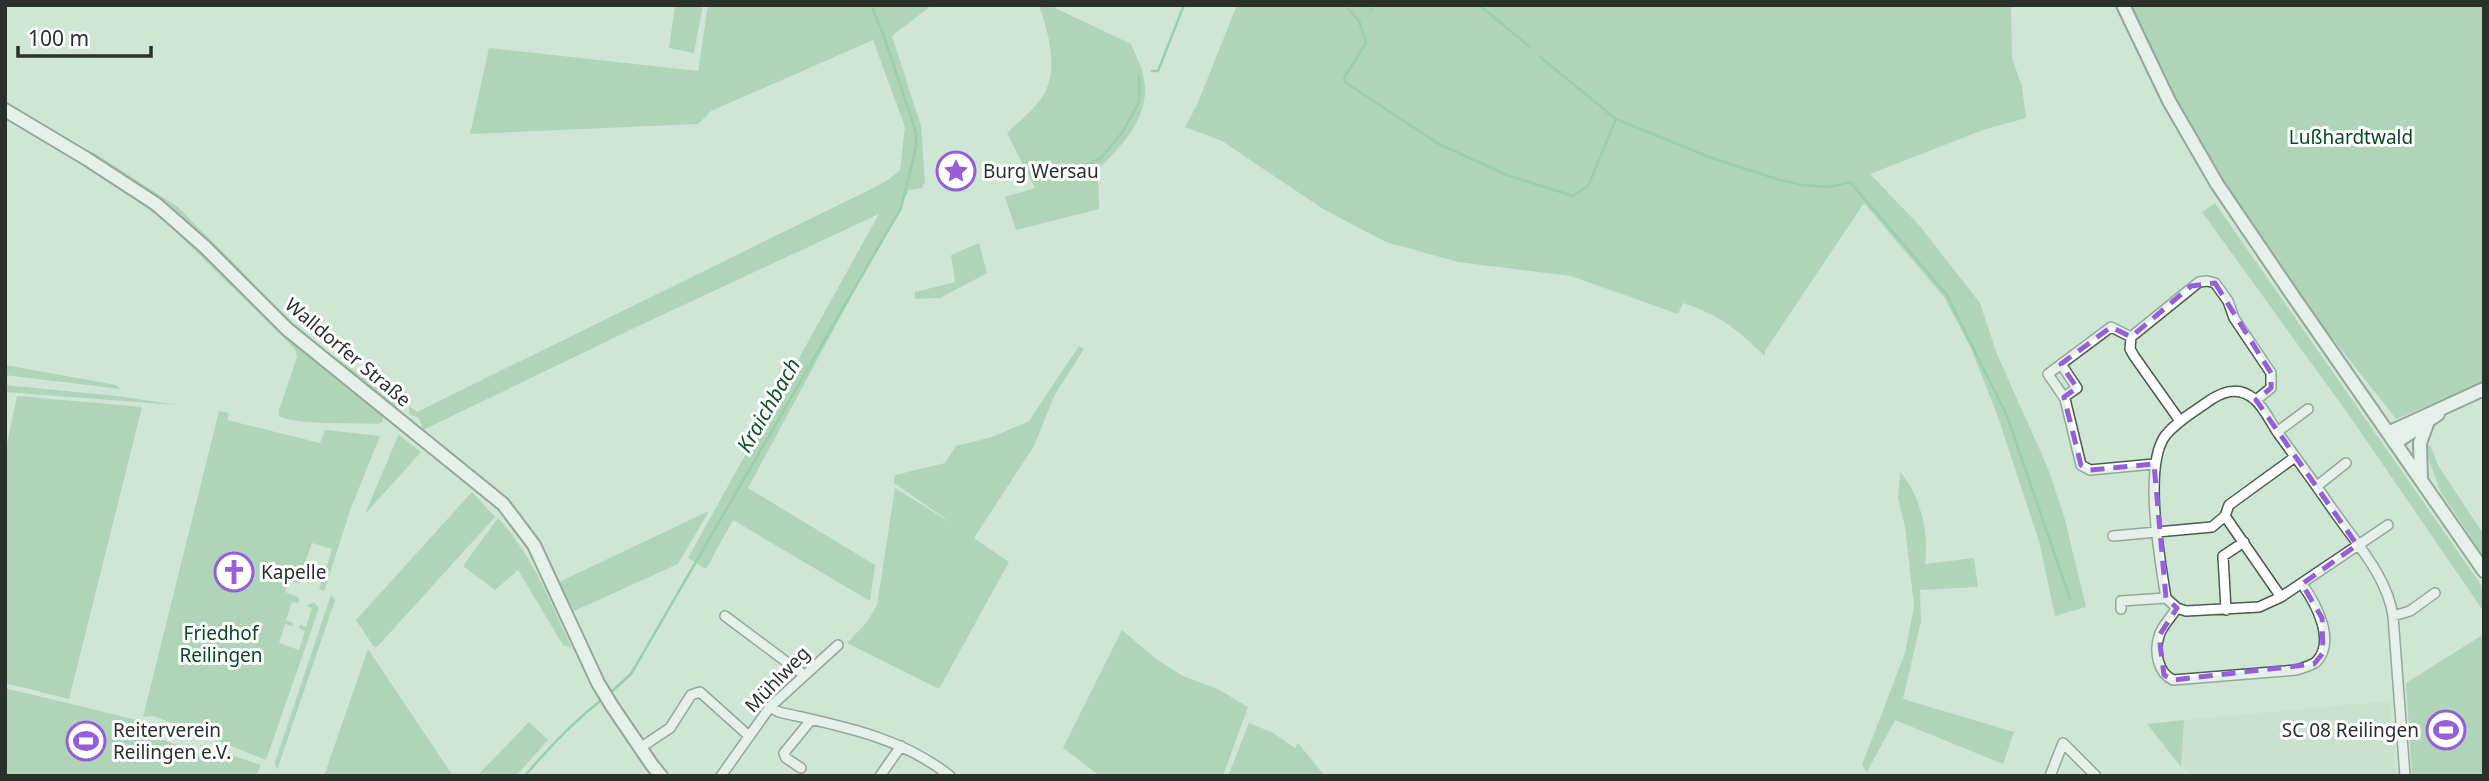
<svg xmlns="http://www.w3.org/2000/svg" width="2489" height="781" viewBox="0 0 2489 781" font-family="'Noto Sans',sans-serif">
<rect width="100%" height="100%" fill="#d0e6d5"/>
<path fill="#c0dcc6" d="M 2390,701 L 2396,776 L 2191,776 L 2181,767 L 2184,720 Z"/>
<path fill="#89be95" d="M 675,5 L 703,5 L 694,53 L 669,48 Z
M 708,5 L 932,5 L 892,36 L 921,126 L 925,181 L 922,188 L 909,190 L 748,488 L 875,565 L 870,601 L 733,520 L 706,569 L 688,558 L 879,214 L 647,322 L 423,430 L 419,418 L 409,414 L 409,406 L 417,412 L 867,191 L 888,180 L 900,170 L 905,127 L 873,40 L 711,111 L 698,124 L 470,134 L 489,48 L 698,71 Z
M 1039,5 L 1056,5 L 1055,8 L 1131,44 C 1135,54 1141,65 1143,75 C 1153,114 1123,145 1098,169 L 1099,209 L 1016,230 L 1005,197 L 1035,188 L 1007,133 C 1019,121 1038,107 1045,92 C 1058,66 1048,31 1039,5 Z
M 1237,5 L 2011,5 L 2012,58 L 2022,87 L 2026,118 L 1983,130 L 1870,174 L 1919,225 L 1980,303 L 1997,354 L 2047,466 L 2064,516 L 2086,607 L 2055,616 L 2039,541 L 1998,417 L 1971,348 L 1944,297 L 1864,203 L 1765,351 L 1765,356 C 1736,329 1722,316 1683,303 L 1678,314 L 1571,276 L 1458,262 L 1386,242 L 1323,209 L 1222,141 L 1185,127 L 1197,105 Z
M 2129,5 L 2484,5 L 2484,382 L 2396,419 C 2357,369 2316,319 2279,268 C 2221,186 2168,98 2129,5 Z
M 5,116 L 78,159 L 146,203 L 208,256 L 299,348 L 383,416 L 383,422 L 377,424 C 356,423 295,425 279,416 L 279,410 L 297,357 L 296,351 L 289,343 L 166,222 L 118,186 L 5,119 Z
M 93,152 L 178,207 L 291,321 L 332,355 L 382,390 L 405,391 L 400,407 L 392,407 L 311,343 L 279,313 L 216,248 L 180,215 L 135,182 L 92,155 Z
M 2215,203 L 2484,589 L 2484,612 L 2351,418 L 2202,212 Z
M 979,243 L 987,273 L 940,298 L 915,299 L 915,292 L 955,282 L 951,255 Z
M 1079,346 L 1084,349 L 1055,394 L 1034,446 L 974,538 L 1009,562 L 939,689 L 847,643 L 867,622 L 877,605 L 895,488 L 953,524 L 894,483 L 895,475 L 945,463 L 956,446 L 992,437 L 1029,421 Z
M 5,365 L 116,385 L 120,389 L 5,375 Z
M 5,385 L 117,396 L 177,405 L 5,392 Z
M 17,396 L 142,407 L 69,699 L 5,683 L 5,453 Z
M 219,411 L 229,413 L 227,420 L 320,443 L 325,430 L 380,436 L 351,508 L 324,591 L 319,589 L 325,571 L 318,568 L 320,564 L 327,566 L 332,549 L 312,543 L 306,560 L 312,562 L 311,566 L 305,564 L 299,583 L 288,580 L 285,592 L 298,597 L 299,603 L 292,602 L 286,620 L 293,623 L 292,626 L 285,624 L 279,643 L 299,650 L 305,631 L 299,628 L 300,625 L 306,627 L 312,608 L 306,606 L 314,602 L 319,608 L 266,760 L 154,716 L 143,717 Z
M 399,435 L 421,452 L 365,514 L 398,436 Z
M 2430,445 L 2439,467 L 2484,535 L 2484,557 L 2440,491 L 2425,449 Z
M 1900,472 C 1921,496 1929,533 1925,564 L 1974,558 L 1978,587 L 1920,590 L 1921,621 L 1903,699 L 2014,732 L 2003,764 L 1895,720 L 1867,772 L 1862,765 L 1905,653 L 1914,606 L 1905,527 L 1898,498 Z
M 472,492 L 495,517 L 377,647 L 374,647 L 356,620 Z
M 709,511 L 678,564 L 574,611 L 559,582 Z
M 498,518 C 532,554 551,604 572,648 L 563,645 L 518,570 L 495,590 L 463,566 Z
M 331,595 L 335,600 L 277,770 L 275,762 Z
M 1122,630 L 1156,659 L 1183,676 L 1218,689 L 1248,707 L 1223,776 L 1100,776 L 1063,748 Z
M 2484,634 L 2484,776 L 2412,776 L 2406,683 Z
M 368,649 L 453,776 L 324,776 Z
M 5,688 L 141,721 L 138,729 L 217,762 L 225,753 L 261,765 L 256,776 L 5,776 Z
M 2184,720 L 2181,767 L 2147,724 Z
M 529,722 L 548,740 L 516,776 L 477,776 Z
M 1249,723 L 1273,733 L 1295,748 L 1298,743 L 1325,776 L 1228,776 Z"/>
<g fill="none" stroke-linecap="round" stroke-linejoin="round">
<path stroke="#5cb174" stroke-width="2.5" d="M 1345,5 L 1359,21 L 1366,43 L 1344,78 L 1346,83 L 1439,144 L 1507,175 L 1573,196 L 1588,186 L 1616,119 L 1540,57
M 1479,5 L 1530,47
M 1370,11 L 1375,5
M 1152,71 L 1158,71 L 1184,5
M 1616,119 L 1709,157 L 1777,179 L 1802,185 L 1830,187 L 1850,182 L 1947,295 L 2007,416 L 2070,599
M 1038,179 L 1071,172 L 1101,158 L 1122,133 L 1139,102 L 1139,76
M 609,694 L 631,674 L 901,208 L 916,147 L 916,132 L 883,34 L 871,5
M 525,776 C 549,747 574,721 604,698"/>
<defs>
<path id="street" d="M 2131,337 L 2111,327 L 2048,374 L 2065,399 L 2081,465 L 2090,470 L 2154,464
M 2061,364 L 2077,388 L 2064,397
M 2180,421 L 2134,356 L 2130,349 L 2131,337 L 2199,282 L 2207,281 L 2215,283 L 2228,301 L 2234,318 L 2271,373 L 2271,388 L 2256,400
M 2277,432 L 2308,409
M 2317,486 L 2346,463
M 2225,516 L 2281,597
M 2388,525 L 2281,597 L 2259,607 L 2186,611 L 2177,608 L 2166,598 C 2160,560 2143,467 2165,436 C 2176,422 2192,413 2206,403 C 2221,392 2238,385 2254,399 C 2264,407 2271,423 2278,433 C 2296,458 2314,482 2331,507 C 2354,541 2387,575 2393,616 L 2405,776
M 2113,536 L 2212,527 L 2225,516 L 2229,505 L 2295,457
M 2177,608 C 2172,616 2161,627 2159,636 C 2154,652 2158,673 2173,680 L 2296,670 C 2302,668 2311,666 2316,662 C 2337,641 2315,602 2302,584
M 2121,609 L 2121,601 L 2166,598
M 2226,610 L 2223,556 L 2244,542
M 725,616 L 804,675
M 2393,616 L 2410,611 L 2435,593
M 770,707 L 779,712 C 839,726 900,736 950,776
M 640,748 L 670,728 L 691,695 L 700,692 L 749,736
M 801,768 L 786,758 L 784,753 L 811,720
M 721,776 L 770,707 L 838,645
M 880,776 L 901,746
M 2050,776 L 2063,743 L 2096,776"/>
<path id="secondary" d="M 2123,5 L 2169,101 L 2217,184 L 2293,296 L 2484,571
M 5,110 L 87,159 L 156,204 L 205,247 L 287,329 L 503,504 L 534,545 L 598,683 L 612,706 L 652,765 L 661,776
M 2388,433 L 2484,389
M 2395,443 L 2438,414
M 2421,480 L 2420,443 L 2427,424"/>
</defs>
<use href="#street" stroke="#4a5d4e" stroke-width="12"/>
<use href="#secondary" stroke="#4a5d4e" stroke-width="16"/>
<use href="#street" stroke="#fff" stroke-width="9"/>
<use href="#secondary" stroke="#fff" stroke-width="12"/>
</g>
<path d="M0 0H2489V781H0ZM 2215,283 L 2271,373 L 2271,388 L 2256,400 L 2357,545 L 2302,584 L 2322,618 L 2323,653 L 2314,664 L 2173,680 L 2164,675 L 2159,636 L 2177,608 L 2166,598 L 2154,464 L 2090,470 L 2081,465 L 2064,397 L 2077,388 L 2061,364 L 2111,327 L 2131,337 L 2191,286 Z" fill="#d0e6d5" fill-opacity=".55" fill-rule="evenodd"/>
<path fill="none" stroke="#945fd8" stroke-width="5" stroke-dasharray="14 9" stroke-linejoin="round" d="M 2215,283 L 2271,373 L 2271,388 L 2256,400 L 2357,545 L 2302,584 L 2322,618 L 2323,653 L 2314,664 L 2173,680 L 2164,675 L 2159,636 L 2177,608 L 2166,598 L 2154,464 L 2090,470 L 2081,465 L 2064,397 L 2077,388 L 2061,364 L 2111,327 L 2131,337 L 2191,286 Z"/>
<defs>
<symbol id="sight-ring" viewBox="-11 -11 22 22"><circle r="9.5" fill="#fff" stroke="#945fd8" stroke-width="1.5"/><path d="M0-6L1.8-2.2L6-1.7L2.9 1.2L3.7 5.4L0 3.3L-3.7 5.4L-2.9 1.2L-6-1.7L-1.8-2.2Z" fill="#945fd8"/></symbol>
<symbol id="church-ring" viewBox="-11 -11 22 22"><circle r="9.5" fill="#fff" stroke="#945fd8" stroke-width="1.5"/><path d="M-1.2-6h2.4v3.5h3.3v2.4h-3.3V6h-2.4V-.1h-3.3v-2.4h3.3Z" fill="#945fd8"/></symbol>
<symbol id="stadium-ring" viewBox="-11 -11 22 22"><circle r="9.5" fill="#fff" stroke="#945fd8" stroke-width="1.5"/><path d="M0-5a6.5 5 0 1 0 0 10a6.5 5 0 1 0 0-10ZM-3.5-1.8h7v3.6h-7Z" fill="#945fd8"/></symbol>
</defs>
<g fill-rule="evenodd">
<use href="#sight-ring" x="934" y="149" width="44" height="44"/>
<use href="#church-ring" x="212" y="550" width="44" height="44"/>
<use href="#stadium-ring" x="2424" y="708" width="44" height="44"/>
<use href="#stadium-ring" x="64" y="719" width="44" height="44"/>
</g>
<g text-anchor="middle" dominant-baseline="central" stroke-width="6" stroke-linejoin="round" paint-order="stroke">
<g font-size="19" fill="#074922" stroke="#fff">
<text x="2351" y="137">Lußhardtwald</text>
<text x="221" y="633">Friedhof<tspan x="221" dy="22">Reilingen</tspan></text>
</g>
<g font-size="19" fill="#29312a" stroke="#fff" text-anchor="start">
<text x="983" y="171">Burg Wersau</text>
<text x="261" y="572">Kapelle</text>
<text x="113" y="730">Reiterverein<tspan x="113" dy="22">Reilingen e.V.</tspan></text>
<text x="2419" y="730" text-anchor="end">SC 08 Reilingen</text>
</g>
<g font-size="19" fill="#29312a" stroke="#fff">
<text transform="translate(348 352) rotate(40)">Walldorfer Straße</text>
<text transform="translate(777 679) rotate(-46)">Mühlweg</text>
</g>
<g font-size="21" font-style="italic" fill="#125129" stroke="#fff">
<text transform="translate(768 405) rotate(-60)">Kraichbach</text>
</g>
</g>
<rect width="2489" height="781" fill="none" stroke="#29312a" stroke-width="14"/>
<path d="M18 46v10h133v-10" fill="none" stroke="#29312a" stroke-width="3.5"/>
<text x="28" y="46" font-size="21" fill="#29312a" stroke="#ffffff" stroke-width="5" paint-order="stroke">100 m</text>
</svg>
